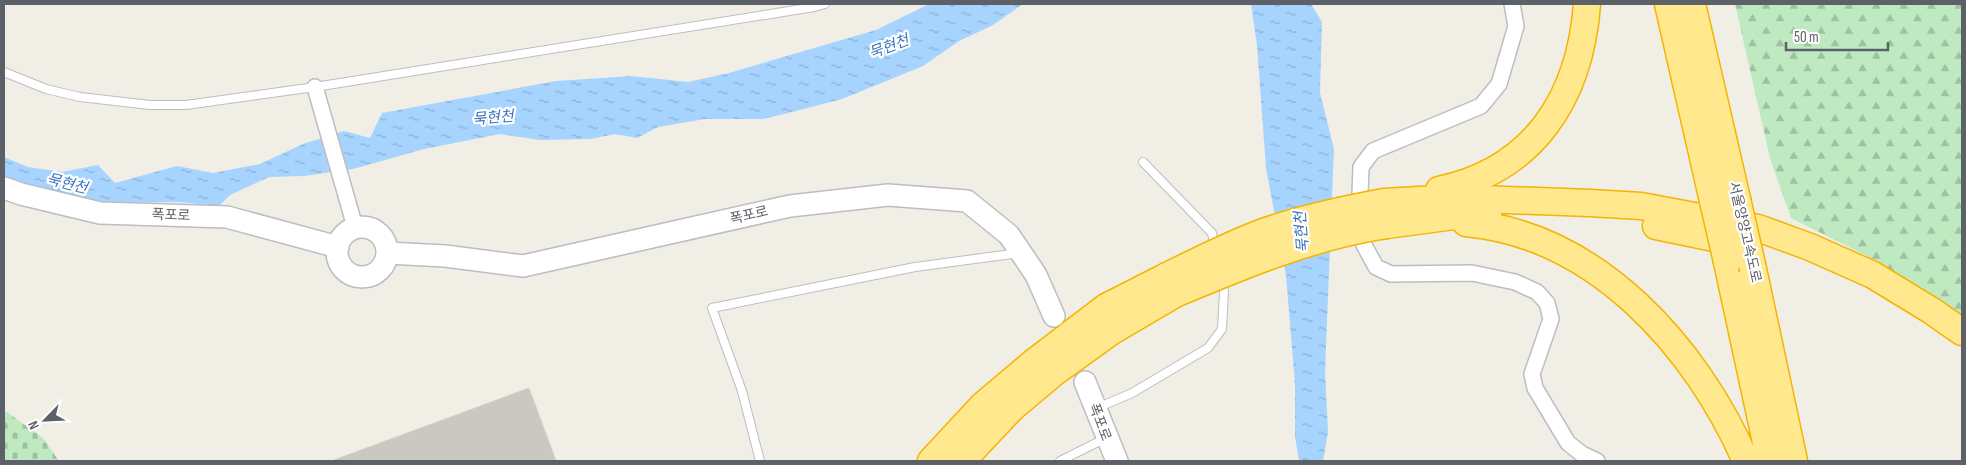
<svg xmlns="http://www.w3.org/2000/svg" width="1966" height="465" viewBox="0 0 1966 465" font-family="'Sofia Sans Condensed','Noto Sans KR',sans-serif">
<defs>
<pattern id="forest-firs" width="22" height="20" patternUnits="userSpaceOnUse" patternTransform="scale(1.25)"><rect width="22" height="20" fill="#bfeac1"/><path d="M5 1l3.5 6h-7zM16 11l3.5 6h-7z" fill="#9ec1a1"/></pattern>
<pattern id="cemetery-stones" width="16" height="16" patternUnits="userSpaceOnUse" patternTransform="scale(1.25)"><rect width="16" height="16" fill="#bfeac1"/><path d="M2 7V4a2 2 0 0 1 4 0v3zM10 15v-3a2 2 0 0 1 4 0v3z" fill="#9ec1a1"/></pattern>
<pattern id="water-ripples" width="26" height="14" patternUnits="userSpaceOnUse" patternTransform="scale(1.25)"><rect width="26" height="14" fill="#a6d4ff"/><path d="M2 4q2-2 4 0t4 0M15 11q2-2 4 0t4 0" fill="none" stroke="#8aafd2"/></pattern>
</defs>
<rect width="100%" height="100%" fill="#f0eee5"/>
<path fill="url(#forest-firs)" d="M 1735,4 L 1962,4 L 1962,318 L 1923,288 L 1863,254 L 1791,218 L 1770,158 Z"/>
<path fill="url(#cemetery-stones)" d="M 4,410 L 43,438 L 59,461 L 4,461 Z"/>
<path fill="url(#water-ripples)" d="M 929,4 L 1023,4 L 993,25 L 959,41 L 923,66 L 842,99 L 796,111 L 763,119 L 705,119 L 658,127 L 637,138 L 615,134 L 590,139 L 540,140 L 500,134 L 424,149 L 353,169 L 304,176 L 269,177 L 230,195 L 219,206 L 179,202 L 71,203 L 20,181 L 4,178 L 4,157 L 28,167 L 62,172 L 98,165 L 115,183 L 177,166 L 213,173 L 260,164 L 303,144 L 344,131 L 370,138 L 382,113 L 556,81 L 631,76 L 688,82 L 729,73 L 876,30 Z
M 1251,4 L 1311,4 L 1322,22 L 1320,93 L 1334,149 L 1325,371 L 1328,432 L 1323,461 L 1299,461 L 1295,436 L 1295,384 L 1286,276 L 1266,168 L 1257,45 Z"/>
<path fill="#cbc8c2" stroke="#d6d1c2" d="M 529,388 L 556,461 L 334,461 L 334,460 Z"/>
<g fill="none" stroke-linecap="round" stroke-linejoin="round">
<defs>
<path id="service" d="M 4,72 L 46,89 L 80,97 L 150,105 L 186,105 L 315,87 L 814,7 L 825,4
M 1143,162 L 1212,233 L 1215,248
M 1097,408 L 1132,393 L 1208,348 L 1222,329 L 1224,292 L 1222,278
M 760,461 L 742,391 L 712,308 L 915,267 L 1019,253
M 1060,461 L 1106,438"/>
<path id="minor" d="M 1512,4 L 1516,26 L 1499,84 L 1481,106 L 1373,151 L 1361,167 L 1360,193 L 1364,245 L 1376,267 L 1391,274 L 1472,273 L 1515,282 L 1537,292 L 1547,303 L 1551,319 L 1532,374 L 1535,388 L 1568,443 L 1582,454 L 1597,461
M 315,87 L 355,227"/>
<path id="secondary" d="M 4,188 L 21,194 L 100,213 L 227,217 L 338,247
M337 252a25 25 0 1 1 50 0a25 25 0 1 1-50 0Z
M 387,253 L 445,256 L 523,266 L 790,206 L 888,195 L 967,201 L 1009,235 L 1036,275 L 1054,316
M 1085,382 L 1117,461"/>
<path id="motorway" d="M 1668,4 L 1713,201
M 1692,4 L 1737,199
M 1439,190 C 1534,170 1580,98 1587,4
M 1384,202 L 1454,198 L 1590,203 L 1641,206 L 1758,228 L 1810,247 L 1873,275 L 1932,311 L 1962,332
M 1466,223 C 1597,235 1696,347 1746,461
M 1387,225 L 1469,214 L 1488,214
M 1656,226 L 1743,244
M 1727,262 L 1770,461
M 1753,269 L 1794,461
M 931,461 L 982,406 L 1034,362 L 1106,307 L 1167,276
M 962,461 L 1012,408 L 1055,372 L 1112,331 L 1175,294"/>
</defs>
<use href="#service" stroke="#bcbec5" stroke-width="10"/>
<use href="#minor" stroke="#bcbec5" stroke-width="18"/>
<use href="#secondary" stroke="#babdc4" stroke-width="24"/>
<use href="#motorway" stroke="#f5b400" stroke-width="29"/>
<use href="#service" stroke="#fff" stroke-width="8"/>
<use href="#minor" stroke="#fff" stroke-width="15"/>
<use href="#secondary" stroke="#fff" stroke-width="21"/>
<use href="#motorway" stroke="#ffe88d" stroke-width="26"/>
<defs>
<path id="motorway-bridge" d="M 1737,199 L 1753,269
M 1713,201 L 1727,262
M 1167,276 C 1197,261 1227,246 1258,234 C 1298,219 1341,210 1384,202
M 1175,294 C 1244,265 1313,236 1387,225"/>
</defs>
<use href="#motorway-bridge" stroke="#f5b400" stroke-width="29" stroke-linecap="butt"/>
<use href="#motorway-bridge" stroke="#ffe88d" stroke-width="26"/>
</g>
<g text-anchor="middle" dominant-baseline="central" stroke-width="4.5" stroke-linejoin="round" paint-order="stroke">
<g font-size="14" fill="#5c6067" stroke="#fff">
<text transform="translate(171 215) rotate(2)">폭포로</text>
<text transform="translate(749 215) rotate(-13)">폭포로</text>
<text transform="translate(1745 232) rotate(77)">서울양양고속도로</text>
<text transform="translate(1100 422) rotate(69)">폭포로</text>
</g>
<g font-size="15" font-style="italic" fill="#3872bc" stroke="#fff">
<text transform="translate(889 47) rotate(-21)">묵현천</text>
<text transform="translate(493 118) rotate(-5)">묵현천</text>
<text transform="translate(67 184) rotate(14)">묵현천</text>
<text transform="translate(1302 232) rotate(-95)">묵현천</text>
</g>
</g>
<rect width="1966" height="465" fill="none" stroke="#5c6067" stroke-width="10"/>
<g transform="translate(45 420) rotate(246)" stroke="#ffffff" stroke-width="4" paint-order="stroke">
<path d="M0-4L9 19L0 12L-9 19Z" fill="#5c6067"/>
<text y="-8" font-size="14" font-weight="bold" text-anchor="middle" fill="#5c6067">N</text>
</g>
<path d="M1786 42v8h102v-8" fill="none" stroke="#5c6067" stroke-width="2.5"/>
<text x="1794" y="42" font-size="15" fill="#5c6067" stroke="#ffffff" stroke-width="4" paint-order="stroke">50 m</text>
</svg>
